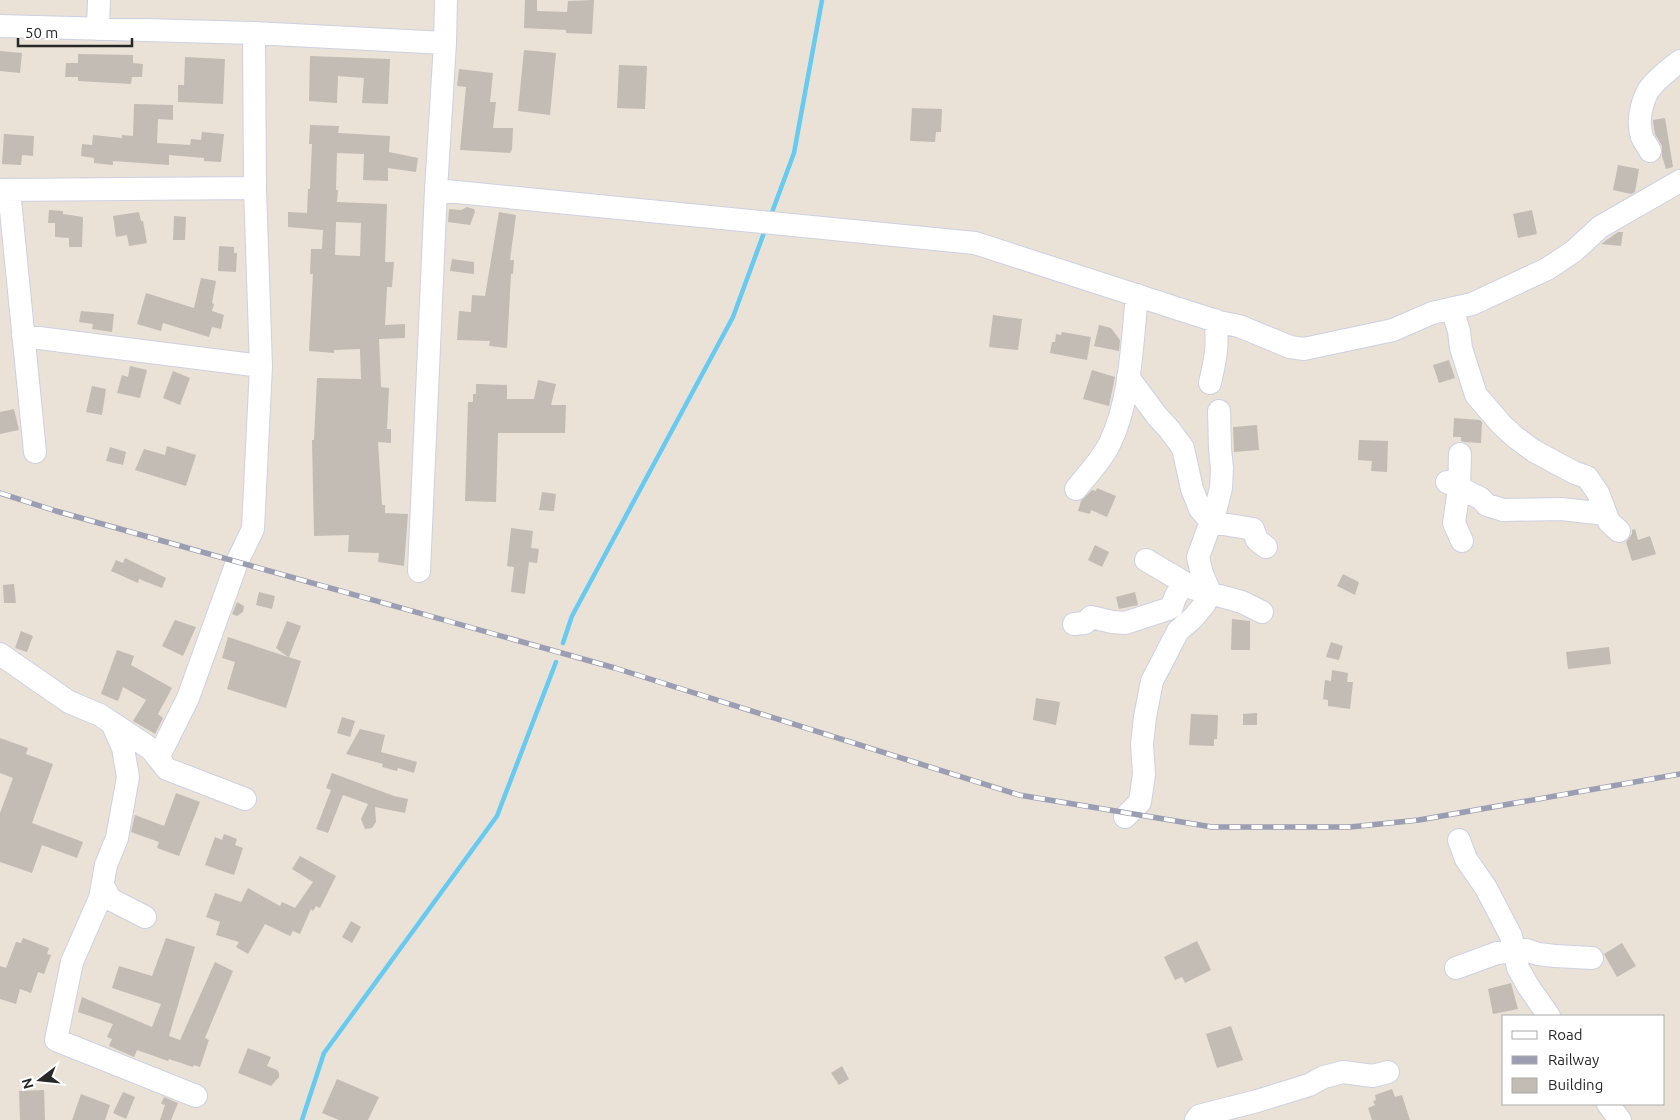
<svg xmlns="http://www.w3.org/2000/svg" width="1680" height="1120" viewBox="0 0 1680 1120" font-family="Ubuntu,sans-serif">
<rect width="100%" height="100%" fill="#eae2d7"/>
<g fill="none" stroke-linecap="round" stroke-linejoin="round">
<path stroke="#67caf0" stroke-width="4.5" d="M 771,215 L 794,153 L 822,0
M 563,643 L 572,616 L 733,317 L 765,230
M 302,1120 L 324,1053 L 497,816 L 556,662"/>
</g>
<path fill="#c2bcb4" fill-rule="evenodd" d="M 525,0 L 537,0 L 537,11 L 567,12 L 568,1 L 594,0 L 592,34 L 566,33 L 566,30 L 524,28 Z
M 524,50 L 556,53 L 550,115 L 518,111 Z
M 0,51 L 22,53 L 20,73 L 0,71 Z
M 78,54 L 133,55 L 133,63 L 143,64 L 142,77 L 132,77 L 131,84 L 78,81 L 78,77 L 65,77 L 66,63 L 78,63 Z
M 310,56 L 390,59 L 388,104 L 362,103 L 364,78 L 338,76 L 337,103 L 309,101 Z
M 185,57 L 225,59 L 223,104 L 178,102 L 178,85 L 184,85 Z
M 619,65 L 647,66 L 645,109 L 617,108 Z
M 459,69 L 493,73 L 490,102 L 496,102 L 493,128 L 513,128 L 512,149 L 510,153 L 460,150 L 466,87 L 457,86 Z
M 134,104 L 173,105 L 173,120 L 158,119 L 157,143 L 190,145 L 191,139 L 201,140 L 202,132 L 224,134 L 221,162 L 204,161 L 204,158 L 169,155 L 169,165 L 113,161 L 113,165 L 94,163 L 94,158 L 81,156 L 82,144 L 92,145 L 93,135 L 122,138 L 122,135 L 133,136 Z
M 912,108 L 942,109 L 941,132 L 936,132 L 935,142 L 910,141 Z
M 1665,118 L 1673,167 L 1666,169 L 1662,156 L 1662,146 L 1655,134 L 1653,122 L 1653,120 Z
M 310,125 L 339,126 L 338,133 L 390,136 L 389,152 L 418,158 L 416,172 L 388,168 L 388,181 L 363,180 L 364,154 L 337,153 L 336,190 L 338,190 L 337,202 L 387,204 L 385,262 L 394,262 L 392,287 L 387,287 L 385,325 L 405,324 L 405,338 L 379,339 L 381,387 L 389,388 L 387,429 L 391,429 L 391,443 L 378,442 L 382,505 L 385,505 L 385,513 L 408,514 L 404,566 L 378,562 L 379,553 L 348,552 L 349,535 L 314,536 L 312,440 L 314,440 L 317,378 L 361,379 L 360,349 L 334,350 L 334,353 L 309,351 L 313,274 L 310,274 L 311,249 L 322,249 L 323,230 L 288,227 L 288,212 L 307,213 L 308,189 L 310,189 L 312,144 L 309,144 ZM 336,222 L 361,223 L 360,256 L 335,255 Z
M 4,134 L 34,136 L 33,156 L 22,155 L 21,165 L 2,164 Z
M 1618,165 L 1639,169 L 1635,192 L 1631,194 L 1613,190 Z
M 467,207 L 474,209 L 475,212 L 470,225 L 448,222 L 449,209 L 461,210 Z
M 49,210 L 63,211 L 63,214 L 83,217 L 82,247 L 69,247 L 69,238 L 55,237 L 55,223 L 48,223 Z
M 1532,210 L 1537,234 L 1518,238 L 1513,214 Z
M 139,212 L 141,221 L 143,221 L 147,243 L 129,246 L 127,235 L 116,237 L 113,216 Z
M 499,212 L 516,215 L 510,260 L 514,260 L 513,274 L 511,274 L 507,348 L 489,346 L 490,341 L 457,340 L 459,311 L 471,312 L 472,295 L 485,296 Z
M 174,216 L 186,217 L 185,240 L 173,240 Z
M 1618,232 L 1623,232 L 1621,246 L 1601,244 Z
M 219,246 L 234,247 L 234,253 L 237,253 L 236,272 L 218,271 Z
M 452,259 L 474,262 L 474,274 L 450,271 Z
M 201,278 L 216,281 L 212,303 L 214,304 L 212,311 L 224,315 L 221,329 L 212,327 L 209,337 L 163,323 L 161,331 L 137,324 L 146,293 L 194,308 Z
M 81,311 L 114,314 L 112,332 L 92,329 L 93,324 L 79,322 Z
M 993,315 L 1022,319 L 1018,350 L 989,347 Z
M 1099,325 L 1111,328 L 1120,340 L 1119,351 L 1094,346 Z
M 1062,332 L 1091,337 L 1087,360 L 1050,353 L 1052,342 L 1055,342 L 1056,334 L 1061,335 Z
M 1449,360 L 1455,378 L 1439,383 L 1433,365 Z
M 130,366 L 147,370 L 140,398 L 117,393 L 122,375 L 128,377 Z
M 1092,370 L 1115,377 L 1109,406 L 1083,399 Z
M 173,371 L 190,378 L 180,405 L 163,398 Z
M 538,380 L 556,384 L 551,405 L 566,405 L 565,433 L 498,433 L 496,502 L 465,501 L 468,402 L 473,402 L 473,394 L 476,394 L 476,384 L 507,385 L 507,399 L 534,399 Z
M 92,386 L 106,389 L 102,415 L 86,412 Z
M 14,409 L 19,430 L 0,434 L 0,412 Z
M 1454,418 L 1480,420 L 1482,422 L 1481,443 L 1464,442 L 1461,441 L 1461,437 L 1453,437 Z
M 1257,425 L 1259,450 L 1234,452 L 1233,427 Z
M 1359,440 L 1388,441 L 1387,472 L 1371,471 L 1372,461 L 1358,460 Z
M 167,446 L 196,455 L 186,486 L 135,470 L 144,449 L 165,455 Z
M 110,447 L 126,452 L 123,465 L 106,461 Z
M 1097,488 L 1116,496 L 1107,517 L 1091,510 L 1090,514 L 1078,511 L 1081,501 L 1092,490 L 1096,491 Z
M 542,492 L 556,494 L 554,511 L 539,510 Z
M 511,528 L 533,531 L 531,548 L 539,549 L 537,563 L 529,562 L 525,594 L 511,592 L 514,567 L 507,566 Z
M 1635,529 L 1638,540 L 1650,536 L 1656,554 L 1632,561 L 1626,542 L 1632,534 L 1632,530 Z
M 1095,545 L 1109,552 L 1102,567 L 1088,560 Z
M 125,558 L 166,578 L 162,588 L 139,579 L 138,583 L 111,571 L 116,560 L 123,563 Z
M 1343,574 L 1359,582 L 1355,595 L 1337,586 Z
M 14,584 L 16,603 L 4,603 L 3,585 Z
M 259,592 L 275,596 L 272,609 L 256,605 Z
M 1135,592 L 1138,605 L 1119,609 L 1116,597 Z
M 237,602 L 244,606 L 243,612 L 237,616 L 232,614 Z
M 1232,619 L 1250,621 L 1250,650 L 1231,650 Z
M 175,620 L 196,627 L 183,656 L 162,646 Z
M 287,621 L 301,626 L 289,657 L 301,661 L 286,708 L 227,689 L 235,662 L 222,658 L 228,637 L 288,657 L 276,648 Z
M 21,631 L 33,636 L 27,652 L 15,648 Z
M 1331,642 L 1343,646 L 1339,660 L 1326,657 Z
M 1609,647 L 1611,664 L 1568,669 L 1566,652 Z
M 117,650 L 134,656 L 131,665 L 172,688 L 158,714 L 163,718 L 155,734 L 133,721 L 146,700 L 123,687 L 118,701 L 101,694 Z
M 1332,670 L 1348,673 L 1347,682 L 1353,682 L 1350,709 L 1328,706 L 1328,700 L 1323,699 L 1325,680 L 1331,681 Z
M 1036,698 L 1060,702 L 1056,725 L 1033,720 Z
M 1257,713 L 1257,725 L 1243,725 L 1243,714 Z
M 1191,714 L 1218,715 L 1217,739 L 1214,739 L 1214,746 L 1189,745 Z
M 342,717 L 355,721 L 350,737 L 337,733 Z
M 360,729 L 385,735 L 381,752 L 417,762 L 414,773 L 398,768 L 397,771 L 382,767 L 383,764 L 346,754 Z
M 0,738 L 28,748 L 26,754 L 53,764 L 32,823 L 83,842 L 77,858 L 42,845 L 32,873 L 0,862 L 0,813 L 13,778 L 0,773 Z
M 332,773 L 394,796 L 408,799 L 405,813 L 375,807 L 376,822 L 372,828 L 365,829 L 361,819 L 368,804 L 343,795 L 328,833 L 316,829 L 331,790 L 326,788 Z
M 176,793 L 200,802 L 179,856 L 157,848 L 159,842 L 131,832 L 135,815 L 164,826 Z
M 224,834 L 237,839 L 235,845 L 243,848 L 234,875 L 205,865 L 215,837 L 222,840 Z
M 300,856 L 336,876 L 320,908 L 316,906 L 313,911 L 311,909 L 300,934 L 293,931 L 290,936 L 265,924 L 248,954 L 236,947 L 239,942 L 216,935 L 220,922 L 206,917 L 215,893 L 241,902 L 248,888 L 280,906 L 282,902 L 295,908 L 313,882 L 292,869 Z
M 351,921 L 361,927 L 352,943 L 342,937 Z
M 23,938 L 49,948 L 47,954 L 51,955 L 44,974 L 38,972 L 31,993 L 20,989 L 16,1004 L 0,999 L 0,966 L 6,968 L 16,942 L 21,943 Z
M 166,938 L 195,947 L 169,1036 L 180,1040 L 215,962 L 233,971 L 205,1038 L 209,1040 L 200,1067 L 194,1065 L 193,1067 L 169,1059 L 168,1061 L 137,1050 L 134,1057 L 109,1046 L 112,1039 L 107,1037 L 113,1024 L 78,1012 L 82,997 L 152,1027 L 161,1004 L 112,988 L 119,966 L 152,976 Z
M 1197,941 L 1211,970 L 1185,983 L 1182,977 L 1175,980 L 1164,957 Z
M 1622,943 L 1636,966 L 1617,977 L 1604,954 Z
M 1511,983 L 1518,1009 L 1493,1014 L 1488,989 Z
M 1231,1026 L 1243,1060 L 1217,1068 L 1206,1034 Z
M 248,1048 L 271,1057 L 267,1066 L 277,1070 L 279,1073 L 279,1077 L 271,1086 L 238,1073 Z
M 842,1066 L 849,1079 L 839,1085 L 831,1073 Z
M 337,1079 L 379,1097 L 368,1120 L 339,1120 L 322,1113 Z
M 1392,1089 L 1395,1097 L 1402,1095 L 1410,1120 L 1372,1120 L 1368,1108 L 1375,1105 L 1373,1101 L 1376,1100 L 1375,1095 Z
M 44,1090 L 45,1120 L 20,1120 L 19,1091 Z
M 123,1092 L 135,1097 L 126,1119 L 113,1113 Z
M 81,1094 L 110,1105 L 105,1120 L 72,1120 Z
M 164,1097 L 178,1103 L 171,1120 L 160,1120 L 165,1105 L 161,1104 Z"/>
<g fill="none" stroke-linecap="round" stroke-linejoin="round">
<defs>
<path id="minor" d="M 0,26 L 254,33 L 445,43 L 436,190 L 419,571
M 98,29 L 99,0
M 445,43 L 446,0
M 1650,151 C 1648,146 1644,142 1642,137 C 1637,123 1641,104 1648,91 C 1655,80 1670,69 1680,61
M 0,190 L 255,188
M 9,190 L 35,452
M 436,190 L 975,243 L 1219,322 L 1239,326 L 1290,347 L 1304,349 L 1393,330 L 1432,313 L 1472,304 L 1547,269 L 1574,251 L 1600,227 L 1680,181
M 1452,309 L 1459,331 L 1461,348 L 1476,395 L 1502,425 L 1515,437 L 1534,451 L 1575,473 L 1587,477 L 1598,493 L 1609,522 L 1619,531
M 23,336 L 261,366
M 1128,377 L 1157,416 L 1169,429 L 1183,448 L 1192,489 L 1200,509 L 1211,522 L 1253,529 L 1257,540 L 1266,547
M 1210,383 C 1215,361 1219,343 1215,320
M 1460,454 L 1459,489 L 1454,523 L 1462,541
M 1447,482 L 1480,498 L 1487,505 L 1503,510 L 1561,509 L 1606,514
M 1076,489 C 1087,475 1102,460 1110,443 C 1131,399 1132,343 1137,295
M 1146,560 L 1195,589 L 1242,602 L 1262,612
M 1074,624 L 1085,623 L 1091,617 L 1112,622 L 1125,623 L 1168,609 L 1172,607 C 1175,596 1177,591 1187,585
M 0,654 L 69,702 L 100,715 L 112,723 L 123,748 L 128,777 L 117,838 L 106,865 L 100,898 L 72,962 L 56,1040 L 196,1096
M 112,723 L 151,749 L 167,769 L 245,799
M 158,758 L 188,698 L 237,562 L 253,529 L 261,366 L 255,188 L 254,33
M 1125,817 L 1140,802 L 1144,774 L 1142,744 L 1145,717 L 1152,681 L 1178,631 L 1193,618 L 1204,605 L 1210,592 L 1202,574 L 1198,557 L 1216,508 L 1221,488 L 1222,468 L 1220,449 L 1219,411
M 1459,840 L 1466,859 L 1486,888 L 1511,936 L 1518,968 L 1528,986 L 1549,1016
M 103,885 L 110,899 L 145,917
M 1456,968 L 1497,953 L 1526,950 L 1538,954 L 1555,956 L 1592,958
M 1608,1104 L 1620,1120
M 1196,1120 L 1199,1116 L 1257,1101 L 1309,1085 L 1324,1077 L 1343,1072 L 1373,1076 L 1388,1072"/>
</defs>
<use href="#minor" stroke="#cdd0e1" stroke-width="24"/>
<use href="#minor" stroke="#fff" stroke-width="22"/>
<defs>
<path id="rail" d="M 0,493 L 56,511 L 615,668 L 1019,795 L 1212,827 L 1350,827 L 1419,820 L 1680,774"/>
</defs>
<use href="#rail" stroke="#9b9eb2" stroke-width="5.5"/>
<use href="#rail" stroke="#fff" stroke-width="4" stroke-dasharray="11" stroke-linecap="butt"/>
</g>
<rect x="1502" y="1015" width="162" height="90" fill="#ffffff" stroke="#a9a9a9"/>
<rect x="1512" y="1031" width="25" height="8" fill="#ffffff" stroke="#a9a9a9"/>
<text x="1548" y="1040" font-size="15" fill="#272727">Road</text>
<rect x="1512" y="1056" width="25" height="8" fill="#9b9eb2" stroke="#a9a9a9"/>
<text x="1548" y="1065" font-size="15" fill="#272727">Railway</text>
<rect x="1512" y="1078" width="25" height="15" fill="#c2bcb4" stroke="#a9a9a9"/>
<text x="1548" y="1090" font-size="15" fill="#272727">Building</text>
<g transform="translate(40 1080) rotate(254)" stroke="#ffffff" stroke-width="4" paint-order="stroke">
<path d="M0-4L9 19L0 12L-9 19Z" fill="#272727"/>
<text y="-8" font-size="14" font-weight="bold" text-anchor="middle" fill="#272727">N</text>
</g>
<path d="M18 38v8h114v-8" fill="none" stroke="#272727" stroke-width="2.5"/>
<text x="25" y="38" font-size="15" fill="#272727" stroke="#ffffff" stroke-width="4" paint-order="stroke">50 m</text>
</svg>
